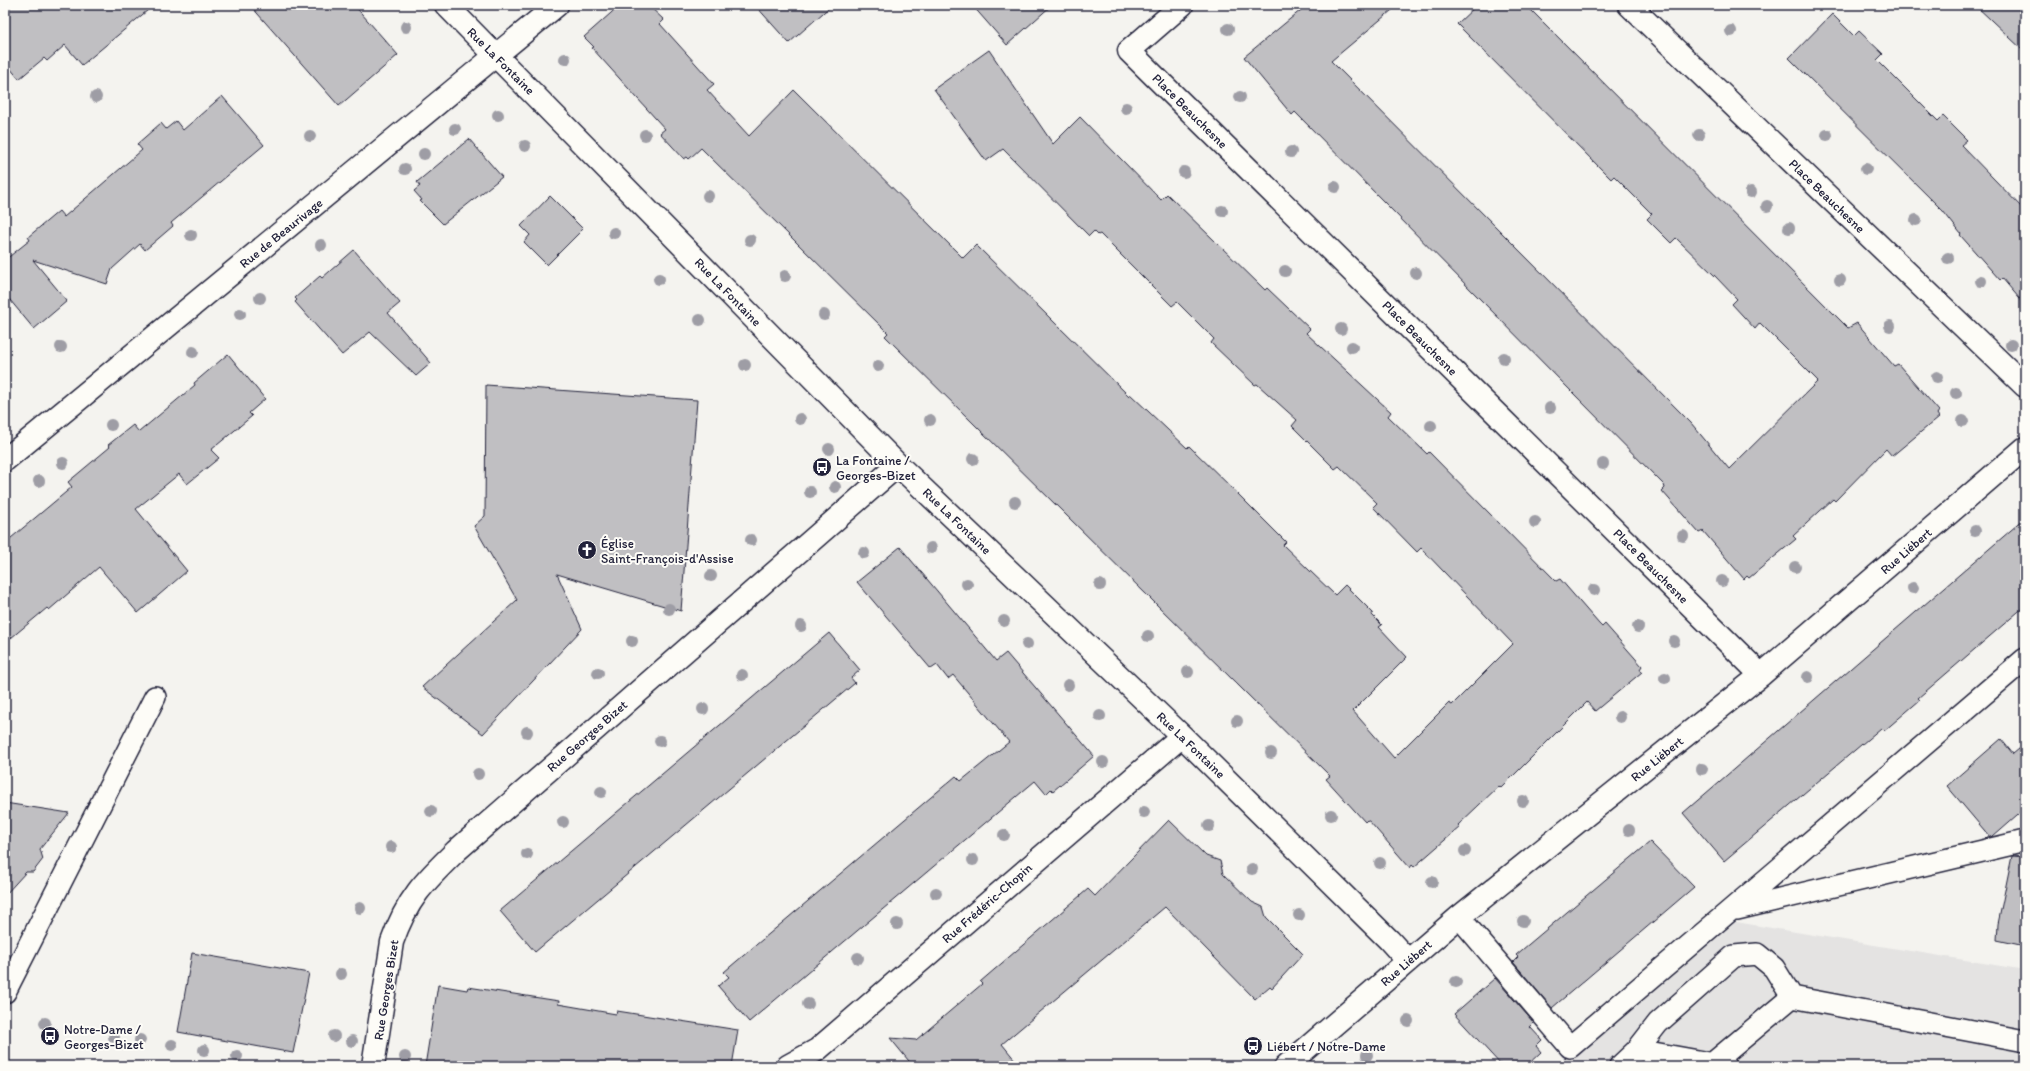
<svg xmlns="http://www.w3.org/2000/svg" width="2030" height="1071" viewBox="0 0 2030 1071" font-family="Itim,sans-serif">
<rect width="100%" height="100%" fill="#f4f3ef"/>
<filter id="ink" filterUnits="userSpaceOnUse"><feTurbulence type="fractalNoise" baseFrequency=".025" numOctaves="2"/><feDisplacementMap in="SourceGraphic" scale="8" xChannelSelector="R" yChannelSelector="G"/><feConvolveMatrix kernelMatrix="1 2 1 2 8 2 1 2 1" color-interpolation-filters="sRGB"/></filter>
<g filter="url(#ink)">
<path fill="#e4e3e2" d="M 1736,922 L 2025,970 L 2025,1066 L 1565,1066 Z"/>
<path fill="#c0bfc2" stroke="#22223b" d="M 5,5 L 154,5 L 82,65 L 65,45 L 47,61 L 44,58 L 19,79 L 5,62 Z
M 250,5 L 354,5 L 398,55 L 339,106 Z
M 620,5 L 648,5 L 664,20 L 660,24 L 714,84 L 707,90 L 749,136 L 794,90 L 963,258 L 976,245 L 1129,396 L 1130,394 L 1187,448 L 1189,446 L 1238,494 L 1286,542 L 1283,545 L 1335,595 L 1345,585 L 1373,613 L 1372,615 L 1382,625 L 1379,627 L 1407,657 L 1353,711 L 1394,758 L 1449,703 L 1452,705 L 1513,644 L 1421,548 L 1417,552 L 1373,507 L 1377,503 L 1339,466 L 1335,469 L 1292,426 L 1297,420 L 1257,384 L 1255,385 L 1211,343 L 1214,339 L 1177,302 L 1172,306 L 1100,234 L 1098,235 L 1094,231 L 1089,236 L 1003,149 L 986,161 L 934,89 L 989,50 L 1053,144 L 1080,117 L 1161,200 L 1167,194 L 1265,290 L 1267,288 L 1310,329 L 1306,333 L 1391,412 L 1388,416 L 1427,454 L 1429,452 L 1556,581 L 1560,579 L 1599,624 L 1602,627 L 1605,624 L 1642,666 L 1640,669 L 1642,672 L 1595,711 L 1587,702 L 1501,788 L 1499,786 L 1458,825 L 1460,827 L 1414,867 L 1412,865 L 1410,868 L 1370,822 L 1367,820 L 1365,822 L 1326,779 L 1330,776 L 885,336 L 888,333 L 701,148 L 689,159 L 687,157 L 684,159 L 660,133 L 665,129 L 592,48 L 594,47 L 584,37 Z
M 755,5 L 832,5 L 789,43 Z
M 972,5 L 1052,5 L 1007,45 Z
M 1307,5 L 1398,5 L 1331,61 L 1691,423 L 1729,469 L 1818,381 L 1760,323 L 1755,329 L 1732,304 L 1737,299 L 1715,276 L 1676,238 L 1671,243 L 1647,219 L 1652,214 L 1614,176 L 1611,179 L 1457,24 L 1477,5 L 1526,5 L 1848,328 L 1857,323 L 1894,366 L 1898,364 L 1939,411 L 1937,414 L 1939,417 L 1892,456 L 1886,449 L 1835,501 L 1833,499 L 1793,536 L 1796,539 L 1749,578 L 1747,576 L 1744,579 L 1703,531 L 1699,533 L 1662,491 L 1665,488 L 1664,485 L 1295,112 L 1292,115 L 1244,57 Z
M 1975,5 L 2025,5 L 2025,52 Z
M 1832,14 L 1854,36 L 1859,31 L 1883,54 L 1877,60 L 1938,121 L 1943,116 L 1967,140 L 1961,145 L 2025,211 L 2025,305 L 2002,278 L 2000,280 L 1960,235 L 1961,234 L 1943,211 L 1789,58 Z
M 222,96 L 264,145 L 171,223 L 173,226 L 145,250 L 140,244 L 112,269 L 107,284 L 33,260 L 67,301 L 34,329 L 5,294 L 5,260 L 30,240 L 28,237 L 59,211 L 64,217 L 142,150 L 137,144 L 161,123 L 166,129 L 176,121 L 183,130 Z
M 469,139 L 502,177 L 443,224 L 420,201 L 422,200 L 414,191 L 420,186 L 417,182 Z
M 550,196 L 583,229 L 547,265 L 524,242 L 530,235 L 521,226 Z
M 354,250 L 400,303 L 388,313 L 431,363 L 416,376 L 370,332 L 342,355 L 295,302 L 297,300 L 295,298 L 320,276 L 322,278 Z
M 228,354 L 265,399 L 249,413 L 252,416 L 211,450 L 219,458 L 187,484 L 179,474 L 136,509 L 187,571 L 138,613 L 99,567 L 49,610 L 47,608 L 5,643 L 5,543 L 72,487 L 68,482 L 110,447 L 108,445 L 133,425 L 139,432 L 195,385 L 194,383 Z
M 486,385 L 697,400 L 681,611 L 557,574 L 582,629 L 483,734 L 422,687 L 517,600 L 474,526 L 485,516 Z
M 2025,518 L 2025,606 L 1918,698 L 1920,700 L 1884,731 L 1881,728 L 1724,861 L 1683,813 Z
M 900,547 L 996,661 L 1006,653 L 1094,756 L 1053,791 L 1051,789 L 1046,794 L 1035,781 L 749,1022 L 718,986 L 729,977 L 724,972 L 956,776 L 961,781 L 1009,742 L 953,675 L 948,679 L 937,665 L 931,669 L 857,582 Z
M 829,633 L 860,670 L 851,678 L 855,683 L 535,952 L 500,911 Z
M 2001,739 L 2013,754 L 2025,744 L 2025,808 L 1993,836 L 1990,837 L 1947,786 Z
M 5,803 L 69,813 L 40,849 L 43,859 L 33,872 L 26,872 L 5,895 Z
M 1169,820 L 1206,856 L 1220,861 L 1223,874 L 1252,902 L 1263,907 L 1266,917 L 1303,954 L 1272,988 L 1270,986 L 1255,999 L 1165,907 L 1002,1044 L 1020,1066 L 913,1066 L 890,1038 L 916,1040 L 982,984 L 980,982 L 1088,889 L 1095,896 Z
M 1650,842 L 1694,887 L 1552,1008 L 1513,962 L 1518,957 L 1516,955 Z
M 2012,856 L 2025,857 L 2025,946 L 1997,940 L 1998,924 Z
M 192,953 L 309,973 L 293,1053 L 178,1032 Z
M 1495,978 L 1534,1023 L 1530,1027 L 1542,1040 L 1536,1046 L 1541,1052 L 1526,1066 L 1502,1066 L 1454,1014 Z
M 438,985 L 467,990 L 468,987 L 559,1001 L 558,1004 L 616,1014 L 617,1011 L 738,1030 L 732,1066 L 425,1066 Z"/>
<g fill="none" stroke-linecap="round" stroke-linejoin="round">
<defs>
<path id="lane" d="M 1737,909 L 2025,841
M 1459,917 L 1570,1047 L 2025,659
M 5,992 L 155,697
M 1637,1050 L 1726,1066
M 1713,1063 L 1792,997
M 1620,1066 L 1637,1050 L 1658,1023 L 1734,956 L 1757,954 L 1774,968 L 1792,997 L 2025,1041"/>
<path id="street" d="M 446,5 L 898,465 L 1182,736 L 1389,940 L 1408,961
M 1182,5 L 1129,51 L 1761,675
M 1629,5 L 2025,386
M 5,460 L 557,5
M 373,1066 L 392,942 C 407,899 424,882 456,851 L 898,465
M 788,1066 L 817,1050 L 1182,736
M 1286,1066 L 1459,917 L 1761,675 L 2025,448"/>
</defs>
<use href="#lane" stroke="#22223b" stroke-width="24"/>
<use href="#street" stroke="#22223b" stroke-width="25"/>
<use href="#lane" stroke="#fdfcf7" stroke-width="21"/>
<use href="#street" stroke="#fdfcf7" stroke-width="22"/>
</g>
<g fill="#9e9da5">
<circle cx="406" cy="27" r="6"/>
<circle cx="1228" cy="29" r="6"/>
<circle cx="1731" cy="31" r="6"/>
<circle cx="565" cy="59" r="6"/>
<circle cx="96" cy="97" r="6"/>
<circle cx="1240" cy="97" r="6"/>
<circle cx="1126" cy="108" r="6"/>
<circle cx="498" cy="115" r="6"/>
<circle cx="455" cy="129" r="6"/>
<circle cx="645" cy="135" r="6"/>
<circle cx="1699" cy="135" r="6"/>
<circle cx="1827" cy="135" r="6"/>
<circle cx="310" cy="136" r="6"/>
<circle cx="525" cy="146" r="6"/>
<circle cx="1291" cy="152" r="6"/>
<circle cx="424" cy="154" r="6"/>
<circle cx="405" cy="169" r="6"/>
<circle cx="1866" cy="169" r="6"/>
<circle cx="1184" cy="172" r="6"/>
<circle cx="1335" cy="187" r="6"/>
<circle cx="1751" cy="192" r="6"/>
<circle cx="708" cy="196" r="6"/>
<circle cx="1767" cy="206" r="6"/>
<circle cx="1222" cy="211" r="6"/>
<circle cx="1916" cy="220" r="6"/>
<circle cx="1789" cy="228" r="6"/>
<circle cx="614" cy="233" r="6"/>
<circle cx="191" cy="235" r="6"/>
<circle cx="750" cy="240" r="6"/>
<circle cx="321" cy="245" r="6"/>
<circle cx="1948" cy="258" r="6"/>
<circle cx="1285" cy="271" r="6"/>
<circle cx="1416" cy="273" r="6"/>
<circle cx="785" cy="276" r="6"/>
<circle cx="659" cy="279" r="6"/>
<circle cx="1840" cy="280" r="6"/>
<circle cx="1981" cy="281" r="6"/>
<circle cx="260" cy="298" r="6"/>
<circle cx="240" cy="314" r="6"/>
<circle cx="824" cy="315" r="6"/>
<circle cx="700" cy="320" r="6"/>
<circle cx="1890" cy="326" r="6"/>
<circle cx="1341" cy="329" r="6"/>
<circle cx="2011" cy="345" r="6"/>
<circle cx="61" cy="347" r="6"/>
<circle cx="1352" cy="347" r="6"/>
<circle cx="193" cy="352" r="6"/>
<circle cx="1504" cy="358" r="6"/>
<circle cx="745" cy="365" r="6"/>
<circle cx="878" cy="366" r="6"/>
<circle cx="1937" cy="377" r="6"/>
<circle cx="1956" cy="393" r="6"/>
<circle cx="1550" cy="408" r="6"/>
<circle cx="800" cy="419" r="6"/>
<circle cx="930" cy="420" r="6"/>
<circle cx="1963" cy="421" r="6"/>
<circle cx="111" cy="425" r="6"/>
<circle cx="1431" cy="426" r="6"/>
<circle cx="829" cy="449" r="6"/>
<circle cx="973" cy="459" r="6"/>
<circle cx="63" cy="463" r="6"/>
<circle cx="1603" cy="464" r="6"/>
<circle cx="39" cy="481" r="6"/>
<circle cx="835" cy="487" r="6"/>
<circle cx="810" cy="492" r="6"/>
<circle cx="1015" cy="502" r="6"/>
<circle cx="1535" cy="522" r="6"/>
<circle cx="1975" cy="531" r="6"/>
<circle cx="1683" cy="536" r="6"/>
<circle cx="751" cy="540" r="6"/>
<circle cx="931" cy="548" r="6"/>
<circle cx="864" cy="553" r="6"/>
<circle cx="1795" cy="567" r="6"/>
<circle cx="711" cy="576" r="6"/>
<circle cx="1722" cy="581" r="6"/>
<circle cx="967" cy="584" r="6"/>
<circle cx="1100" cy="585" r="6"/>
<circle cx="1913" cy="588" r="6"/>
<circle cx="1594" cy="590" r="6"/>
<circle cx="669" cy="609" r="6"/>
<circle cx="1004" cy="621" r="6"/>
<circle cx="801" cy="626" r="6"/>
<circle cx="1638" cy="627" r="6"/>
<circle cx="1148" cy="636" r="6"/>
<circle cx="632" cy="641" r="6"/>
<circle cx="1674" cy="641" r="6"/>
<circle cx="1027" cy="644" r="6"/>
<circle cx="1188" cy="672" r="6"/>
<circle cx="598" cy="673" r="6"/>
<circle cx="742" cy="675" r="6"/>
<circle cx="1808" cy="677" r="6"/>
<circle cx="1665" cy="678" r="6"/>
<circle cx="1068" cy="685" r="6"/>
<circle cx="703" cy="709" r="6"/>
<circle cx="1100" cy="716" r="6"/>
<circle cx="1620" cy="717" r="6"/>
<circle cx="1237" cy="721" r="6"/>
<circle cx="527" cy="732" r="6"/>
<circle cx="660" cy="741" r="6"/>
<circle cx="1271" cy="753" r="6"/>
<circle cx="1103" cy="762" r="6"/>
<circle cx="1702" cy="769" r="6"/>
<circle cx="478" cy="774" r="6"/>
<circle cx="601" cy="792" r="6"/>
<circle cx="1523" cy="801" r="6"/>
<circle cx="431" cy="811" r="6"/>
<circle cx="1144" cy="812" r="6"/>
<circle cx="1331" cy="815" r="6"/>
<circle cx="563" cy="822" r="6"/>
<circle cx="1209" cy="826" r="6"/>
<circle cx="1629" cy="830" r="6"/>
<circle cx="1004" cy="835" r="6"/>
<circle cx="391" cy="847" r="6"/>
<circle cx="1465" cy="851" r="6"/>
<circle cx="527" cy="854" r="6"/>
<circle cx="973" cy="860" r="6"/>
<circle cx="1380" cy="863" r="6"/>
<circle cx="1252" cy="869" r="6"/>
<circle cx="1432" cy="882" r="6"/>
<circle cx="936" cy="893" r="6"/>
<circle cx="360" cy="908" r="6"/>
<circle cx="1299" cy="915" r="6"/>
<circle cx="1523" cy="921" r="6"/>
<circle cx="897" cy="924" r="6"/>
<circle cx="858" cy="958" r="6"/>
<circle cx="341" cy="974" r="6"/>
<circle cx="1456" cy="982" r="6"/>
<circle cx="808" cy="1004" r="6"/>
<circle cx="1408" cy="1021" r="6"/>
<circle cx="45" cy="1023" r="6"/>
<circle cx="334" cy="1036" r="6"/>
<circle cx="114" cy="1037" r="6"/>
<circle cx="140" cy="1040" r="6"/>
<circle cx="352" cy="1041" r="6"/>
<circle cx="172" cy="1045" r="6"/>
<circle cx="204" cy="1050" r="6"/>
<circle cx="1367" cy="1055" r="6"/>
<circle cx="237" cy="1056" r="6"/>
<circle cx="405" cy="1057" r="6"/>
</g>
</g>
<defs>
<symbol id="bus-disc" viewBox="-11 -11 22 22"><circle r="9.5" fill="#22223b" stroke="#fdfcf7"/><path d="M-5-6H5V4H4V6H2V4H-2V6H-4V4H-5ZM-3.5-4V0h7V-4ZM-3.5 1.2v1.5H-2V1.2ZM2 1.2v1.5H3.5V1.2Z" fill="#fff"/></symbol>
<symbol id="church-disc" viewBox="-11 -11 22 22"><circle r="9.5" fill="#22223b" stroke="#fdfcf7"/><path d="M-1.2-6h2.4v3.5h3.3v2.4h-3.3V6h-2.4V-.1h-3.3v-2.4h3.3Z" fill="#fff"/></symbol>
</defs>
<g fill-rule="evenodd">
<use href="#bus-disc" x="811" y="456" width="22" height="22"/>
<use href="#church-disc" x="576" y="539" width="22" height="22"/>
<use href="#bus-disc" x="39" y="1025" width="22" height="22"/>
<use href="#bus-disc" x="1242" y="1035" width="22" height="22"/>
</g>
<g text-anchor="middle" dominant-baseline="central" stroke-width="4" stroke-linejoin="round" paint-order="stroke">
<g font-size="13" fill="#22223b" stroke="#fdfcf7">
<text transform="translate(501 61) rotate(45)">Rue La Fontaine</text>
<text transform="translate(1190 111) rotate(45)">Place Beauchesne</text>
<text transform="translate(1827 196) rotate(44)">Place Beauchesne</text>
<text transform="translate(281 233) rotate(-39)">Rue de Beaurivage</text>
<text transform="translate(728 292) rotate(46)">Rue La Fontaine</text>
<text transform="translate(1420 338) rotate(45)">Place Beauchesne</text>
<text transform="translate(957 521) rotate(44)">Rue La Fontaine</text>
<text transform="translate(1906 551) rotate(-41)">Rue Liébert</text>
<text transform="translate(1651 566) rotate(45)">Place Beauchesne</text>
<text transform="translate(587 736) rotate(-41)">Rue Georges Bizet</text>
<text transform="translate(1191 745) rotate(44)">Rue La Fontaine</text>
<text transform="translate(1657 759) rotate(-39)">Rue Liébert</text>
<text transform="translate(987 903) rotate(-41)">Rue Frédéric-Chopin</text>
<text transform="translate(1406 963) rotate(-41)">Rue Liébert</text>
<text transform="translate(386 990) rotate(-81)">Rue Georges Bizet</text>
</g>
<g font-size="13" fill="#22223b" stroke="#fdfcf7" text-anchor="start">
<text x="836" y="460">La Fontaine /<tspan x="836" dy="15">Georges-Bizet</tspan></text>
<text x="601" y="543">Église<tspan x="601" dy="15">Saint-François-d'Assise</tspan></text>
<text x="64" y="1029">Notre-Dame /<tspan x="64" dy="15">Georges-Bizet</tspan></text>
<text x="1267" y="1046">Liébert / Notre-Dame</text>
</g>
</g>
<rect width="2030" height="1071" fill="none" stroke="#fdfcf7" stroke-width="20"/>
<rect x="10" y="10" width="2010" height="1051" fill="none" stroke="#22223b" stroke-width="1.5" filter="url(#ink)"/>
</svg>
